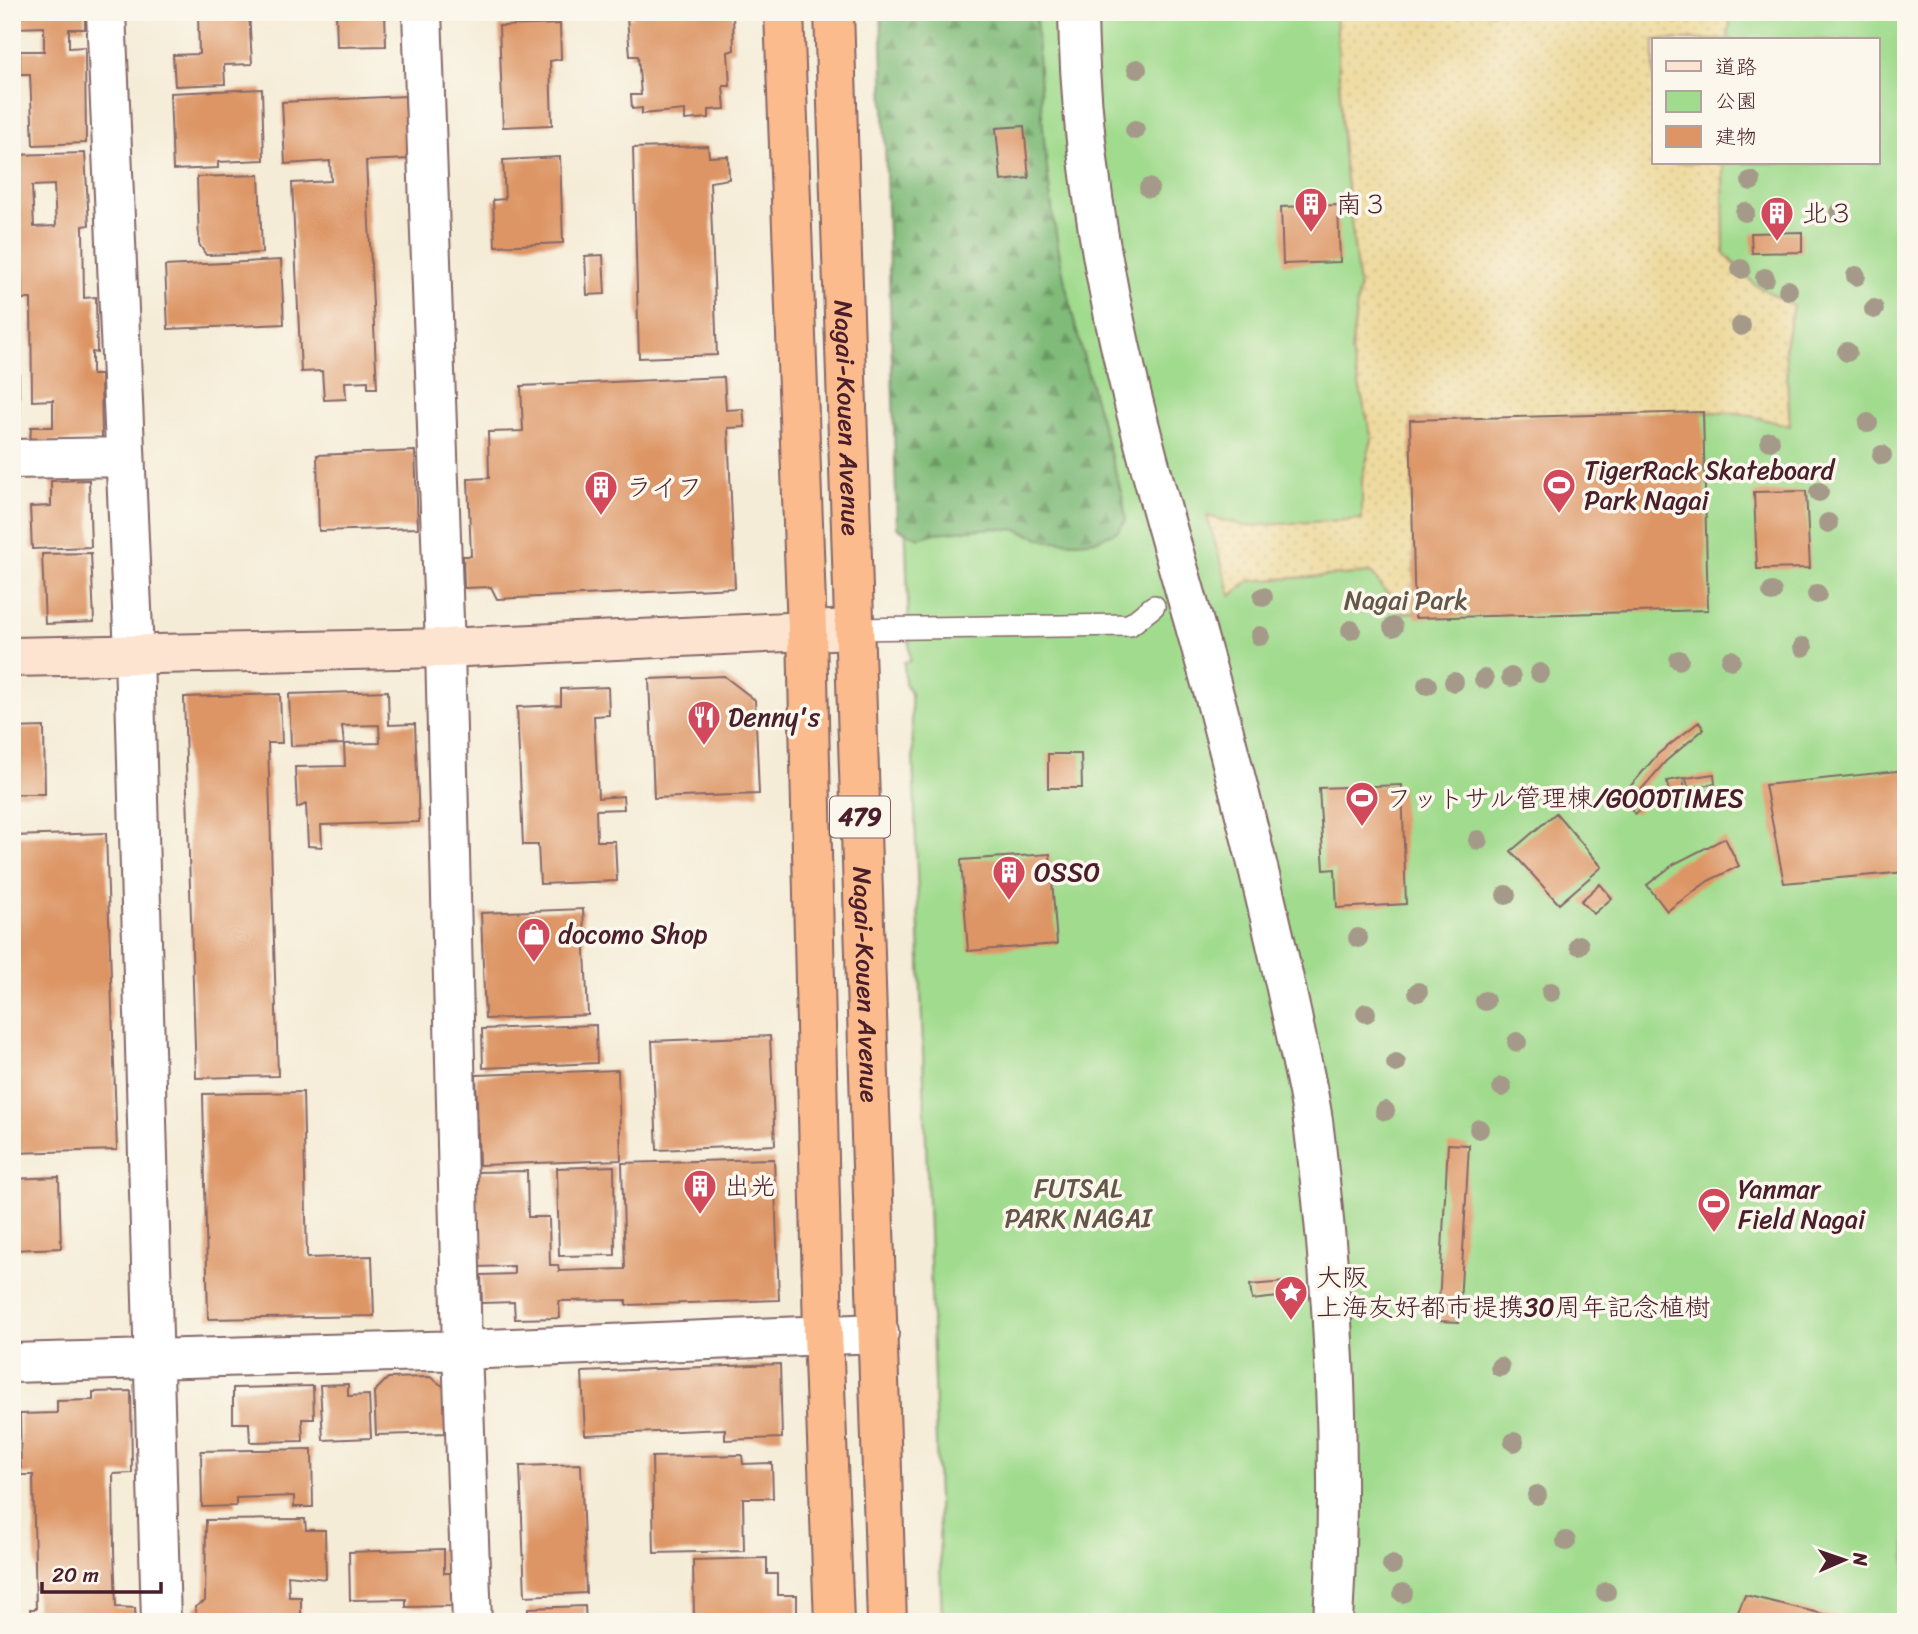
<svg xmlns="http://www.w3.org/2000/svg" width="1918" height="1634" viewBox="0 0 1918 1634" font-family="Sriracha,'Klee One',sans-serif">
<defs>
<pattern id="forest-firs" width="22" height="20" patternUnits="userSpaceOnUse" patternTransform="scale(1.75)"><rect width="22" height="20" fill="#80bb79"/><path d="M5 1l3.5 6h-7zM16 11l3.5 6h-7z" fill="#6b9763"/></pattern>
<pattern id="sand-dots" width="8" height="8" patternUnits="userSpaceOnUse" patternTransform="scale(1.75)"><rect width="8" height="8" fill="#eeda9e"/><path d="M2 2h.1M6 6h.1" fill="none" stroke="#cebb88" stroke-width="1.8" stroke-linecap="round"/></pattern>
</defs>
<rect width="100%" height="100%" fill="#fbf7ec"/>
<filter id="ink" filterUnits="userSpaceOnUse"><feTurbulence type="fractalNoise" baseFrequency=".0143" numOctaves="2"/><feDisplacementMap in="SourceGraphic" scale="14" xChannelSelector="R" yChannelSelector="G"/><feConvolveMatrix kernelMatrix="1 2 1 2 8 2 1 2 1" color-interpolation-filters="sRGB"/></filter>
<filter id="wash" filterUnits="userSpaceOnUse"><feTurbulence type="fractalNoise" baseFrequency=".00686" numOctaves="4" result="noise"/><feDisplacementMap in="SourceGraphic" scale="28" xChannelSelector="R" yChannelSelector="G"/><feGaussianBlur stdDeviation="1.57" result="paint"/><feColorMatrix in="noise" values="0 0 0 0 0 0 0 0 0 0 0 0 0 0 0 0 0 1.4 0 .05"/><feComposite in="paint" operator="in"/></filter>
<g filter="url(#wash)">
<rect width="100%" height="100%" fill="#f5ecd7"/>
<path fill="#a1db8e" stroke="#767d5c" stroke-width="2" fill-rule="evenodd" d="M 888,12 L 1906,12 L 1906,1622 L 942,1622 L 911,693 L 905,684 L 904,662 L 910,661 ZM 1654,40 L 1878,40 L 1878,163 L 1654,163 Z"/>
<path fill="url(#forest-firs)" stroke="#656d52" stroke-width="2" d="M 881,12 L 1036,12 C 1040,103 1046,193 1065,282 C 1081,355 1103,427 1123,499 L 1126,520 L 1118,531 L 1097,540 L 1077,542 L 1048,541 L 1017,530 L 994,528 L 935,533 L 919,538 L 897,528 Z"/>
<path fill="url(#sand-dots)" stroke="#9c7c64" stroke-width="2" d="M 1336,12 L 1731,12 L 1728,40 L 1654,40 L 1654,163 L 1723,163 L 1724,253 L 1754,284 L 1793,306 L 1785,346 L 1790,426 L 1739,413 L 1703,412 L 1411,420 L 1415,612 L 1403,613 L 1371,573 L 1249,581 L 1231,596 L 1207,516 L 1246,526 L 1362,519 L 1362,478 L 1372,439 L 1351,352 L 1359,288 L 1343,153 Z"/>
<g id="blocks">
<path fill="#dd9565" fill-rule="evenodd" d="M 16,12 L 85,12 L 85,29 L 69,29 L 69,48 L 85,47 L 86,143 L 33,145 L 30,74 L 20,74 L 20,51 L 44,51 L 44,27 L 16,28 Z
M 198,12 L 249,12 L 252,64 L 224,65 L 225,84 L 175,86 L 173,55 L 199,54 Z
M 336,12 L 385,12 L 386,46 L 337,47 Z
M 632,12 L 733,12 L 734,50 L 728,52 L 730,86 L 723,86 L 725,109 L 709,110 L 709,118 L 685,120 L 685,110 L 642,114 L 642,108 L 632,109 L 631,95 L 641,95 L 638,56 L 630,56 L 627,16 L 632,17 Z
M 560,24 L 561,59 L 550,61 L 552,125 L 503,127 L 499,26 Z
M 262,89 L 264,160 L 218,162 L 218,168 L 173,170 L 170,93 Z
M 405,96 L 409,159 L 366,161 L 377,388 L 368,388 L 368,381 L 345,382 L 346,399 L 324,400 L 322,371 L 301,372 L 292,183 L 331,181 L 330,161 L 285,164 L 282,102 Z
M 1024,126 L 1029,178 L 1001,181 L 996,128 Z
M 708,146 L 709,157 L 728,156 L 729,179 L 710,182 L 717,355 L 639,358 L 633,148 Z
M 85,153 L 89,225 L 83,226 L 84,298 L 96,297 L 97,353 L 92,352 L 92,375 L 101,375 L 102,439 L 30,443 L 31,427 L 53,427 L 53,400 L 32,401 L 31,299 L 22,299 L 20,227 L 12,227 L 12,155 ZM 54,185 L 56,226 L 34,227 L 32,186 Z
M 560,157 L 563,243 L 495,246 L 493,200 L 505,199 L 503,160 Z
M 259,175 L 262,253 L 206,255 L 199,244 L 197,177 Z
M 1338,205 L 1340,262 L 1283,264 L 1281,207 Z
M 1802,232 L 1802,252 L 1752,253 L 1751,233 Z
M 603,255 L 605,294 L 587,295 L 585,256 Z
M 281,260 L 284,324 L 168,329 L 165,266 Z
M 12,303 L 16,303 L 16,341 L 12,341 Z
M 12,374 L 19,374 L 19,448 L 12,448 Z
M 724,377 L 726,410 L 743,409 L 745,427 L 728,428 L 735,588 L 497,599 L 491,587 L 464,588 L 463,556 L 471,556 L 468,479 L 489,478 L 488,432 L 523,431 L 521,386 Z
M 1703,412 L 1708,610 L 1415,618 L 1410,420 Z
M 415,451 L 418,528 L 319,531 L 317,455 Z
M 89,480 L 91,547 L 32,549 L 30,507 L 51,506 L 51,481 Z
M 1806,491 L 1810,568 L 1757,569 L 1754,492 Z
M 91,553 L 94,622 L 45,624 L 42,554 Z
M 724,676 L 755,700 L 759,794 L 654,798 L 649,679 Z
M 608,687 L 609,715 L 594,716 L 598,798 L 623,796 L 624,809 L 596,810 L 597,841 L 615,841 L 617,881 L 540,884 L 538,845 L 523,845 L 517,707 L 561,705 L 561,689 Z
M 388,691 L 389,725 L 415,724 L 419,822 L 321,825 L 322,847 L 308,846 L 306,804 L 297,808 L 295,767 L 345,766 L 344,744 L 291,746 L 289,694 ZM 379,725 L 380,743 L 344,744 L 342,726 Z
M 280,694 L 282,743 L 268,743 L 278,1076 L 196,1078 L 184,697 Z
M 1699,722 L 1704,729 L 1666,761 L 1634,798 L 1627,790 L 1658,754 Z
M 44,727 L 45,794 L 12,794 L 12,728 Z
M 1048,754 L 1081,754 L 1082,788 L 1048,788 Z
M 1906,770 L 1906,872 L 1784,883 L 1765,785 Z
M 1714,774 L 1715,784 L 1688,788 L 1686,778 Z
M 1683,778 L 1685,791 L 1669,794 L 1667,781 Z
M 1402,785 L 1406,904 L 1337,908 L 1335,869 L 1324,870 L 1319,788 Z
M 1643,794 L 1650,802 L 1635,814 L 1628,806 Z
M 1556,813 L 1602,867 L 1559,904 L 1511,851 Z
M 106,833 L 117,1150 L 12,1153 L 12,836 Z
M 1725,838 L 1739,866 L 1708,881 L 1667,911 L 1647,885 L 1674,864 Z
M 1050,854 L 1057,944 L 968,951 L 961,860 Z
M 1600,884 L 1612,898 L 1594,914 L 1581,901 Z
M 583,909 L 588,1015 L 485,1019 L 481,913 Z
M 596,1025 L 597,1063 L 483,1068 L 482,1029 Z
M 770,1036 L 775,1145 L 657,1150 L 652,1041 Z
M 618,1070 L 621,1160 L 479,1165 L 476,1075 Z
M 303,1092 L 307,1258 L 372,1256 L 374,1316 L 208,1319 L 203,1094 Z
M 1448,1144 L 1469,1145 L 1459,1322 L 1438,1321 Z
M 774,1159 L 779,1300 L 626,1305 L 626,1300 L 559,1301 L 560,1318 L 515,1319 L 514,1302 L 482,1303 L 481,1275 L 514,1274 L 514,1266 L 476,1267 L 474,1172 L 527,1171 L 528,1217 L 549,1217 L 550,1265 L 558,1265 L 559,1271 L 625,1269 L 622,1163 Z
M 614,1166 L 615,1255 L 559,1256 L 557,1168 Z
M 59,1177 L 61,1248 L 12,1250 L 12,1179 Z
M 1285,1282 L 1287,1296 L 1252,1300 L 1250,1285 Z
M 780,1364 L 782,1438 L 725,1440 L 725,1429 L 585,1435 L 582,1372 Z
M 430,1377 L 447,1389 L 449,1433 L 376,1435 L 374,1392 L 388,1378 Z
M 348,1384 L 348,1396 L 369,1395 L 371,1438 L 323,1440 L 320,1385 Z
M 313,1386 L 314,1419 L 302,1419 L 303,1441 L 250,1442 L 249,1423 L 233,1423 L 233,1388 Z
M 131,1391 L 132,1473 L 113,1474 L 114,1550 L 116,1607 L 135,1608 L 136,1622 L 31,1622 L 30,1609 L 36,1609 L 33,1475 L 21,1475 L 20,1414 L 57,1413 L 57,1401 L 93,1400 L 93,1392 Z
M 312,1449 L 313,1507 L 294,1507 L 294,1496 L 236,1498 L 236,1506 L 202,1507 L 201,1451 Z
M 742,1455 L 743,1464 L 772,1463 L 773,1498 L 743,1498 L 744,1551 L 654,1553 L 652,1457 Z
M 581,1464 L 586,1593 L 525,1596 L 520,1466 Z
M 305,1519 L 306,1530 L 325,1530 L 326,1579 L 288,1575 L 289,1597 L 301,1597 L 301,1622 L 196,1622 L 195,1607 L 205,1601 L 206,1520 Z
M 444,1549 L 444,1573 L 454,1573 L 455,1606 L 406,1607 L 406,1599 L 350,1600 L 349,1552 Z
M 767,1558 L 767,1574 L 777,1574 L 777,1595 L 797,1595 L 797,1620 L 694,1622 L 693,1560 Z
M 1745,1595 L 1823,1614 L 1906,1622 L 1734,1622 Z
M 585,1606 L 586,1622 L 528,1622 L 528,1608 Z"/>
</g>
</g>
<g filter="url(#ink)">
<use href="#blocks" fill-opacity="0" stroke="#866767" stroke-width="2"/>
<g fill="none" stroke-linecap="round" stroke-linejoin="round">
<defs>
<path id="lane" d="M 852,629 L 1130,625 L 1154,606"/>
<path id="street" d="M 106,12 L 134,654 L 161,1622
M 422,12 L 445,648 L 462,1350 L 472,1622
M 1078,12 C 1080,156 1107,304 1144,443 C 1169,541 1200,638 1225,736 C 1249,829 1272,922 1292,1016 C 1299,1051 1308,1086 1313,1121 C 1334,1287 1343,1455 1333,1622
M 12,459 L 124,457
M 12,1363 L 462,1350 L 879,1333"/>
<path id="secondary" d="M 12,657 L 445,648 L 852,629"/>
<g id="highway">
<path d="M 784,12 L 807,631 L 823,1334 L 834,1622"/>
<path id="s1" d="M 834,12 L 887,1622"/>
</g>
</defs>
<use href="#lane" stroke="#866767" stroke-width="24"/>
<use href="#street" stroke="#866767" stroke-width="42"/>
<use href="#secondary" stroke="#866767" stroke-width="42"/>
<use href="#highway" stroke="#866767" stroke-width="42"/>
<use href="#lane" stroke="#fff" stroke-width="21"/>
<use href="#street" stroke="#fff" stroke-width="38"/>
<use href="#secondary" stroke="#fde4d1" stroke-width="38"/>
<use href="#highway" stroke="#fbbb8c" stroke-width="38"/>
</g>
<g fill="#a59a89">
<circle cx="1137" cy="69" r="10"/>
<circle cx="1135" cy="130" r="10"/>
<circle cx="1751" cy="181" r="10"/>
<circle cx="1149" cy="188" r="10"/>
<circle cx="1745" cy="212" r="10"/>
<circle cx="1839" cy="213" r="10"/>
<circle cx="1741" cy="269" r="10"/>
<circle cx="1856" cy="276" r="10"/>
<circle cx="1765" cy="278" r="10"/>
<circle cx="1788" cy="290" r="10"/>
<circle cx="1874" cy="309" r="10"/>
<circle cx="1741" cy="326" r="10"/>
<circle cx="1847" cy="352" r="10"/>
<circle cx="1868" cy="423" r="10"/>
<circle cx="1770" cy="441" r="10"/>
<circle cx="1882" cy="455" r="10"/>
<circle cx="1819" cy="492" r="10"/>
<circle cx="1828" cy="523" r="10"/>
<circle cx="1772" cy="592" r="10"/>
<circle cx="1817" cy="594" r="10"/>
<circle cx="1263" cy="597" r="10"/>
<circle cx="1393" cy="627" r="10"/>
<circle cx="1351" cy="630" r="10"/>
<circle cx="1260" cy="636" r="10"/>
<circle cx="1803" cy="647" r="10"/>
<circle cx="1679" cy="660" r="10"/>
<circle cx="1731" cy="660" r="10"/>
<circle cx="1540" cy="673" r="10"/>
<circle cx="1511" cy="677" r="10"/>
<circle cx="1484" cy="679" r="10"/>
<circle cx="1454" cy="682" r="10"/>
<circle cx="1427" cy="685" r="10"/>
<circle cx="1478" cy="840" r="10"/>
<circle cx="1506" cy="895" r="10"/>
<circle cx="1358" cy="938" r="10"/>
<circle cx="1579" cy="945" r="10"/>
<circle cx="1418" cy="992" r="10"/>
<circle cx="1551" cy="992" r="10"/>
<circle cx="1485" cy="1001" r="10"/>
<circle cx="1366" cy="1013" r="10"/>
<circle cx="1517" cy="1042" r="10"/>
<circle cx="1396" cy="1063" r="10"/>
<circle cx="1502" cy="1087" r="10"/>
<circle cx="1385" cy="1111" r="10"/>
<circle cx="1479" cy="1129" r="10"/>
<circle cx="1500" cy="1367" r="10"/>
<circle cx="1514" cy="1442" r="10"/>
<circle cx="1537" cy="1495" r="10"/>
<circle cx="1566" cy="1541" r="10"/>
<circle cx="1392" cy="1565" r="10"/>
<circle cx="1606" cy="1592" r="10"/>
<circle cx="1403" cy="1593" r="10"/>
</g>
</g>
<defs>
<symbol id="building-pin" viewBox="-11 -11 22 30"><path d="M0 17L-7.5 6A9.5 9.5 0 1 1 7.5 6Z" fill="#d1495b" stroke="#fbf7ec"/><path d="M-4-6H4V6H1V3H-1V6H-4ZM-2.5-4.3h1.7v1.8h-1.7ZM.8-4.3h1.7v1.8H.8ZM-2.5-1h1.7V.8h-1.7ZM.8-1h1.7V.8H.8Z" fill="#fff"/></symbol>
<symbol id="stadium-pin" viewBox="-11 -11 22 30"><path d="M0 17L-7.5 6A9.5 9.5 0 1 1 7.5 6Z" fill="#d1495b" stroke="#fbf7ec"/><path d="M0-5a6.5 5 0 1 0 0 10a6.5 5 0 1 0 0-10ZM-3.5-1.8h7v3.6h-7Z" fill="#fff"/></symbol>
<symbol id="restaurant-pin" viewBox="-11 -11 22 30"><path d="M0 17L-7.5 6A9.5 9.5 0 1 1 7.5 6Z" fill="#d1495b" stroke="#fbf7ec"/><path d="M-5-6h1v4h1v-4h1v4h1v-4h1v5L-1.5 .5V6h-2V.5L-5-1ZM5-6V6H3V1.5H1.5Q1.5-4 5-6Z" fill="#fff"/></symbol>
<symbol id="shop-pin" viewBox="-11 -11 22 30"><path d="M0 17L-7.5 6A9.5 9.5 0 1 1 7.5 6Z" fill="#d1495b" stroke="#fbf7ec"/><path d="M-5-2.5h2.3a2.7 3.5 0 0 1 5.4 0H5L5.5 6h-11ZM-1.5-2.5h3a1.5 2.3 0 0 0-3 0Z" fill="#fff"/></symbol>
<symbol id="sight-pin" viewBox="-11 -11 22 30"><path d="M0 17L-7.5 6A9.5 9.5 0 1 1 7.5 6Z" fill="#d1495b" stroke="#fbf7ec"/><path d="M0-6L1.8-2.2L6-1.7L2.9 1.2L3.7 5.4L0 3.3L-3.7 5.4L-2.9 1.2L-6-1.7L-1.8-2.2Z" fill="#fff"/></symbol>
</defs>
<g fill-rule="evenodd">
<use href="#building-pin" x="1292" y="185" width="38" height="52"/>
<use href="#building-pin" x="1758" y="194" width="38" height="52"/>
<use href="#stadium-pin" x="1540" y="466" width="38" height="52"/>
<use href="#building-pin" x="582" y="468" width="38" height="52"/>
<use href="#restaurant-pin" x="685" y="698" width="38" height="52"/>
<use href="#stadium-pin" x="1343" y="779" width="38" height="52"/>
<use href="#building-pin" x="990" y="853" width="38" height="52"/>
<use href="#shop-pin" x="515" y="915" width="38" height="52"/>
<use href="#building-pin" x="681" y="1167" width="38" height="52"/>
<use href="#stadium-pin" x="1695" y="1185" width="38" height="52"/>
<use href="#sight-pin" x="1272" y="1273" width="38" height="52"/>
</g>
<g text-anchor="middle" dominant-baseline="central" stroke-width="7" stroke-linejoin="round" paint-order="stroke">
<rect fill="#fbf7ec" stroke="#7f6065" stroke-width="2" x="830" y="796.5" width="60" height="41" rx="5"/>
<g font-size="24" font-weight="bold" fill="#4a1f2b">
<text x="860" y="817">479</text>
</g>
<g font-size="26" fill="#4a1f2b" stroke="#fbf7ec" text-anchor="start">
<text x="1336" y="204">南３</text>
<text x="1802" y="213">北３</text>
<text x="1584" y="470">TigerRack Skateboard<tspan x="1584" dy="30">Park Nagai</tspan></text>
<text x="626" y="487">ライフ</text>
<text x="728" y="717">Denny's</text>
<text x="1386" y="798">フットサル管理棟/GOODTIMES</text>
<text x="1034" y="872">OSSO</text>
<text x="558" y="934">docomo Shop</text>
<text x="724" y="1186">出光</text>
<text x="1738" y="1189">Yanmar<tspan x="1738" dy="30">Field Nagai</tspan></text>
<text x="1316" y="1277">大阪<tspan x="1316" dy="30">上海友好都市提携30周年記念植樹</tspan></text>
</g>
<g font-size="26" fill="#4a1f2b" stroke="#fbf7ec">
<text stroke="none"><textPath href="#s1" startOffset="406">Nagai-Kouen Avenue</textPath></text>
<text stroke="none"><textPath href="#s1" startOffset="973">Nagai-Kouen Avenue</textPath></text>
</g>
<g font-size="26" fill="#645749" stroke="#fbf7ec">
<text x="1406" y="600">Nagai Park</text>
<text x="1078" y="1188">FUTSAL<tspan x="1078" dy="30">PARK NAGAI</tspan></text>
</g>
</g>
<rect width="1918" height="1634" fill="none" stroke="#fbf7ec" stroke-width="42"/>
<rect x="1652" y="38" width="228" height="126" fill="#fbf7ec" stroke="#b4a19f" stroke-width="2"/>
<rect x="1666" y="61" width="35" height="10" fill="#fde4d1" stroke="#b4a19f" stroke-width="2"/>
<text x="1715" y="74" font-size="21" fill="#4a1f2b">道路</text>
<rect x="1666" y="91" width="35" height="21" fill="#a1db8e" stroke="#b4a19f" stroke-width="2"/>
<text x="1715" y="108" font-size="21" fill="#4a1f2b">公園</text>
<rect x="1666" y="126" width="35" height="21" fill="#dd9565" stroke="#b4a19f" stroke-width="2"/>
<text x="1715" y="144" font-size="21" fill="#4a1f2b">建物</text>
<g transform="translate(1844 1560) rotate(88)" stroke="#fbf7ec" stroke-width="5" paint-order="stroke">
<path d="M0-5L12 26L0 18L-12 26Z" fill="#4a1f2b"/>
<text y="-10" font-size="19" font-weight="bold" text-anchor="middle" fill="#4a1f2b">N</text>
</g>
<path d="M42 1582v10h119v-10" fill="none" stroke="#4a1f2b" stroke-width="3.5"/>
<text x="52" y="1582" font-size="21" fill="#4a1f2b" stroke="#fbf7ec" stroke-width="5" paint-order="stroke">20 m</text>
</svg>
